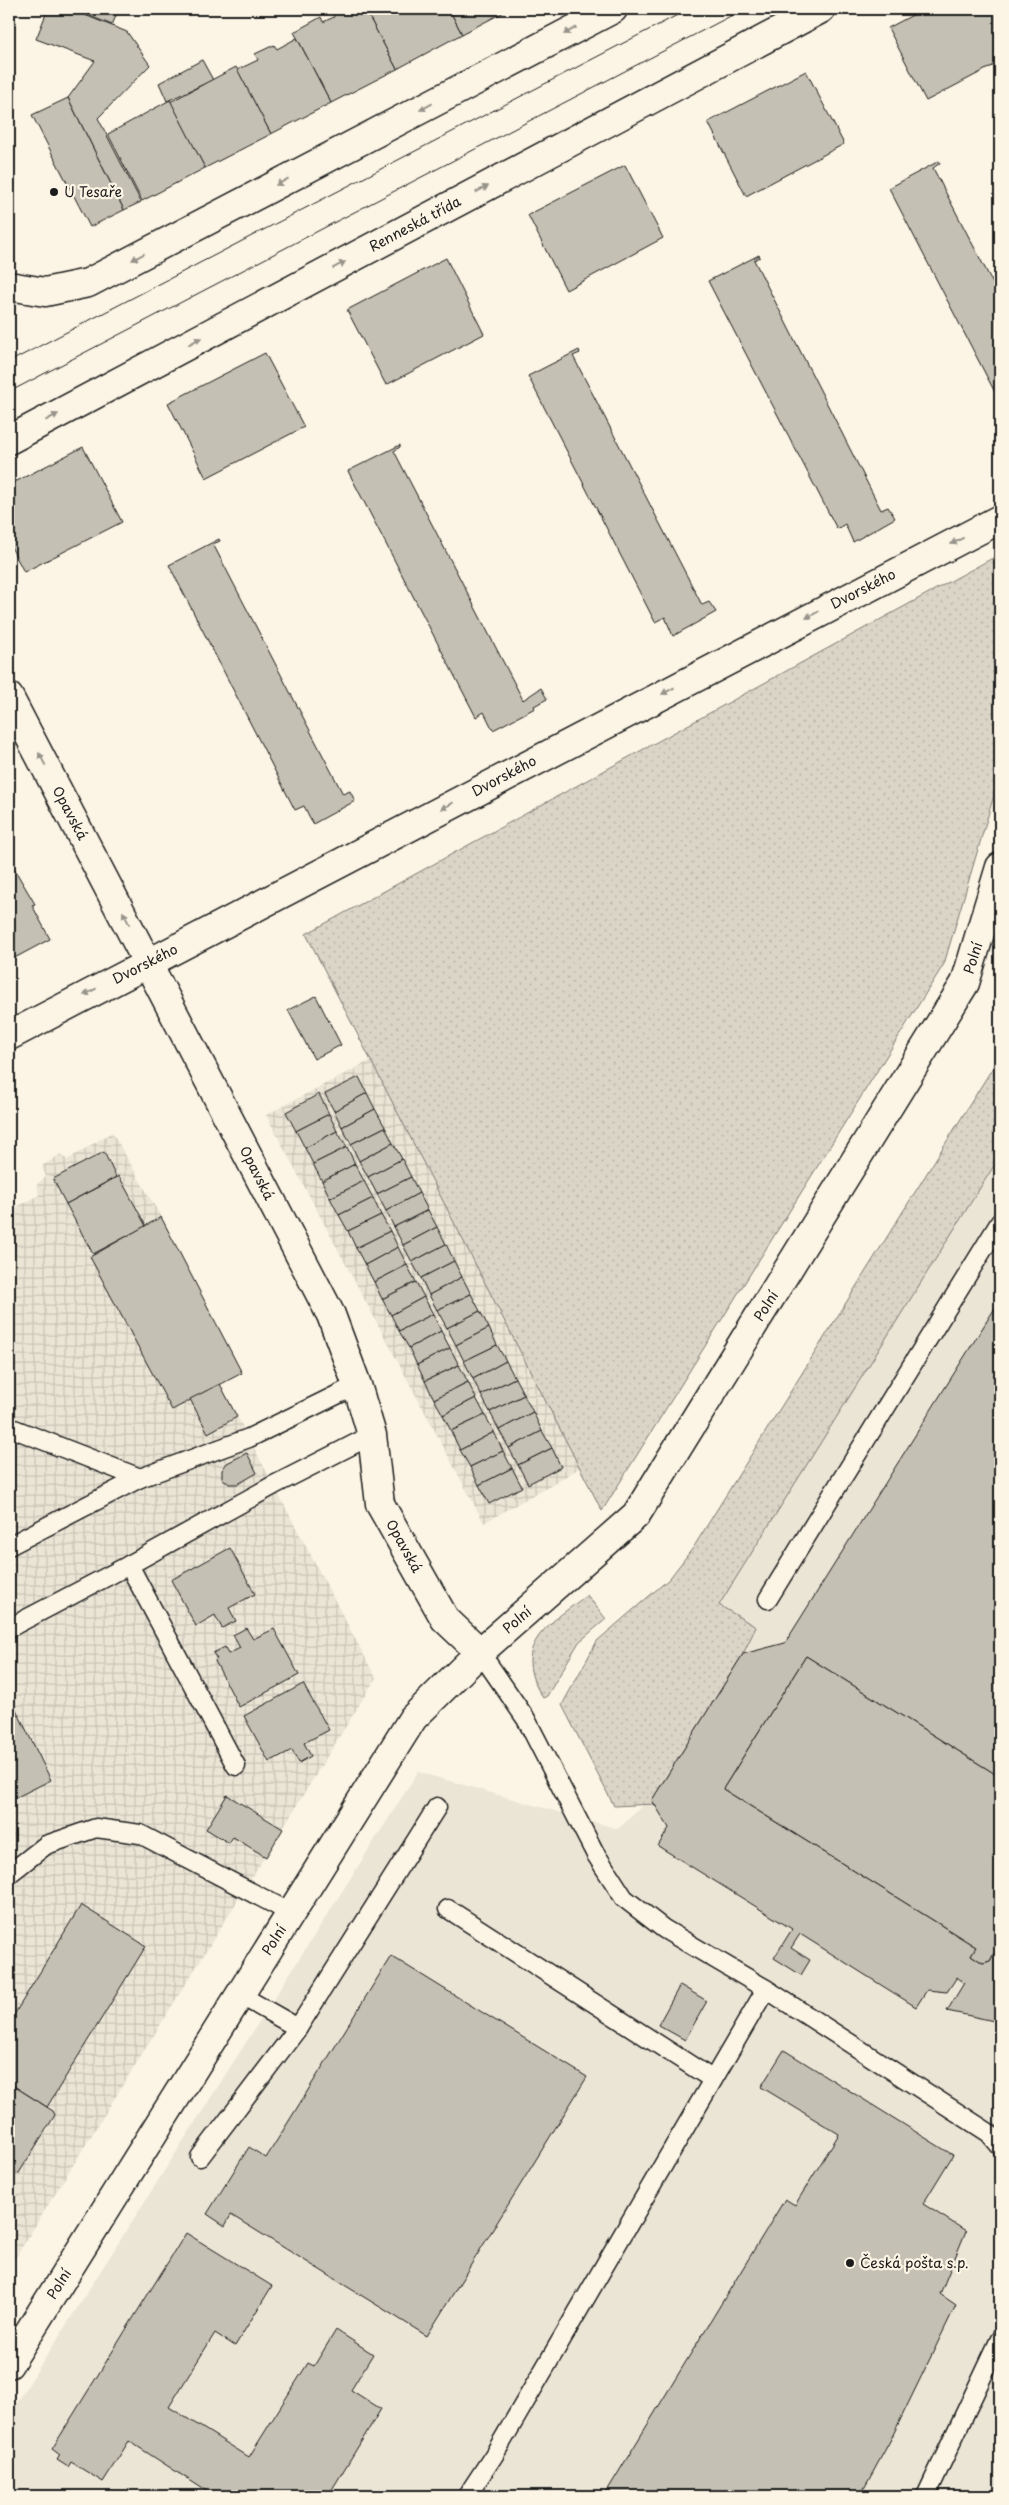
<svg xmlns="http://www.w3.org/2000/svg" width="1009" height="2505" viewBox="0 0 1009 2505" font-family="'Playpen Sans',sans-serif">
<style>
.built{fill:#ebe5d6}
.industrial{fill:url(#industrial-grid)}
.grass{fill:url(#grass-dots);stroke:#7c7872}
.building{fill:#c4c0b3;stroke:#1c1c1c}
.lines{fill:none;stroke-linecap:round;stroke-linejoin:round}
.service-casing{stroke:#1c1c1c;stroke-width:21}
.minor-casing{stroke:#1c1c1c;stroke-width:31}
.service{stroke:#fcf5e5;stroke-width:18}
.minor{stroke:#fcf5e5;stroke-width:28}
.tram{stroke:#1c1c1c;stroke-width:1}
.oneway{fill:#97938b}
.poi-dot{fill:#1c1c1c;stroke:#fcf5e5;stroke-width:2}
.labels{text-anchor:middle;stroke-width:4.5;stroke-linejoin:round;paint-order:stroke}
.poi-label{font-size:14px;fill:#1c1c1c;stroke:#fcf5e5;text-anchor:start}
.street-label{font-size:14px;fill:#1c1c1c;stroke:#fcf5e5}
</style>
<defs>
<pattern id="industrial-grid" width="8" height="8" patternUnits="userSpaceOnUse" patternTransform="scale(1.25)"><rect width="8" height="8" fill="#ebe5d6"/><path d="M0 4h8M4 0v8" fill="none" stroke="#c9c4b7"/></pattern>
<pattern id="grass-dots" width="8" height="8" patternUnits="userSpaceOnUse" patternTransform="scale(1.25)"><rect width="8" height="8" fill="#dbd5c8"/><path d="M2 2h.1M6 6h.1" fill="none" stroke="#bbb6ab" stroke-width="1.8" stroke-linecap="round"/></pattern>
</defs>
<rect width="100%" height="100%" fill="#fcf5e5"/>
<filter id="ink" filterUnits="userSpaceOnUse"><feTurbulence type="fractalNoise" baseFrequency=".02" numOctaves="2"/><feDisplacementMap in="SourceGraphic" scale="10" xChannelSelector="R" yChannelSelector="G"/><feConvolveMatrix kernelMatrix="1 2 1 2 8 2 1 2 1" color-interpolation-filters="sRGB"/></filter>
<g filter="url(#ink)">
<polygon class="built" points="1000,1071 1000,2496 9,2496 9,2415 418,1772 618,1829 654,1795 602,1759"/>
<g class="industrial">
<polygon points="371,1060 580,1468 484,1523 266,1115"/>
<polygon points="112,1132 161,1217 242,1373 220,1384 376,1678 9,2268 9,1211 39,1195 37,1184 46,1177 42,1166 61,1154 67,1160"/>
</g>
<g class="grass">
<polygon points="1000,554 1000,775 944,964 602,1511 306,934"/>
<polygon points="1000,1056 1000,1156 719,1605 756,1627 743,1654 652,1800 655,1804 614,1806 562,1705 597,1641 669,1579 693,1548"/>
<path d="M587 1595 606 1619 579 1642 547 1696 543 1698C509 1645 548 1625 587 1595Z"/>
</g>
<g class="building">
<polygon points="48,9 70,9 127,32 150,65 98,118 141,202 124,210 68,98 95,61 36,39"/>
<polygon points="73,9 119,9 112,25"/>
<polygon points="338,9 365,9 397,69 331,103 294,32 321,17 323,22 334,17 332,12"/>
<polygon points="365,9 449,9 462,34 397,69"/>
<polygon points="449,9 504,9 506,11 462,34"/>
<polygon points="924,9 1000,9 1000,62 926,101 888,28"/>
<polygon points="297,38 331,103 271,134 237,70 258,60 255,54 274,45 277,49"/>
<polygon points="202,60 213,80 167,101 159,83"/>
<polygon points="236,67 271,134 205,168 170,102"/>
<polygon points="806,71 844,144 746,196 708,122"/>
<polygon points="68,98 124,210 90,227 32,115"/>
<polygon points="170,100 205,168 142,201 108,134"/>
<polygon points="939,161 940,163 933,168 1000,297 1000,402 889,188"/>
<polygon points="625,165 663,238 566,290 528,215"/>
<polygon points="759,255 760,257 754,260 881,510 888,507 895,518 853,542 845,524 837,529 708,281"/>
<polygon points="446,258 484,334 386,385 347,310"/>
<polygon points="579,350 580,353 573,356 702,605 709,602 716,612 673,636 665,617 655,622 528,376"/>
<polygon points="265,353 304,427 206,478 168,403"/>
<polygon points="400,445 400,447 394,451 523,700 541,688 547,699 534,706 535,708 493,730 484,712 476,717 348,471"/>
<polygon points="83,447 122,522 24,572 9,543 9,485"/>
<polygon points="219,539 220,541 213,544 343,794 350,791 355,801 313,824 304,806 295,810 169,565"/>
<polygon points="9,860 35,904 32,905 50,939 9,961"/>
<polygon points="316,996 341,1045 314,1059 288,1010"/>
<polygon points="359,1077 367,1093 334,1111 325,1094"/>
<polygon points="367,1093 375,1109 342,1127 334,1111"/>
<polygon points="319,1094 329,1114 296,1131 286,1112"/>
<polygon points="375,1109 385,1127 351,1144 342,1127"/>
<polygon points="329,1114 337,1131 305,1148 296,1131"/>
<polygon points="385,1127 393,1143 359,1161 351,1144"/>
<polygon points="337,1131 347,1147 313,1164 305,1148"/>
<polygon points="393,1143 402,1159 368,1177 359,1161"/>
<polygon points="347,1147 355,1164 322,1181 313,1164"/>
<polygon points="104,1152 116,1177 66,1204 53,1179"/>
<polygon points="402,1159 411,1177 377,1194 368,1177"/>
<polygon points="355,1164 364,1181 330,1198 322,1181"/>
<polygon points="119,1176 146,1226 93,1254 66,1204"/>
<polygon points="411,1177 419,1193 386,1211 377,1194"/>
<polygon points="364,1181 373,1198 339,1215 330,1198"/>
<polygon points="419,1193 428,1210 394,1227 386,1211"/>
<polygon points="373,1198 381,1215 348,1231 339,1215"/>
<polygon points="428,1210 437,1227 403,1245 394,1227"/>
<polygon points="381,1215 390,1231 356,1248 348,1231"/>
<polygon points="161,1217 242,1373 172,1410 90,1257"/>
<polygon points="437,1227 446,1244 412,1262 403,1245"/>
<polygon points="390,1231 398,1247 365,1265 356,1248"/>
<polygon points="446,1244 454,1261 421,1278 412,1262"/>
<polygon points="398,1247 407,1265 374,1282 365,1265"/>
<polygon points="454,1261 462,1277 429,1295 421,1278"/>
<polygon points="407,1265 416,1282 382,1299 374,1282"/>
<polygon points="462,1277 471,1294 437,1310 429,1295"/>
<polygon points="416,1282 424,1297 391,1315 382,1299"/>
<polygon points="471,1294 480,1311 447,1328 437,1310"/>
<polygon points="424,1297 433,1314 399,1331 391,1315"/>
<polygon points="1000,1300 1000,1777 806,1656 723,1789 976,1947 971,1955 983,1963 990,1961 994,1953 1000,1957 1000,2012 994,2021 947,2011 964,1983 957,1977 947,1992 927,1990 916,2007 800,1934 791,1948 810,1960 801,1975 774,1958 792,1929 658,1846 669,1828 652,1800 743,1654 785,1643"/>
<polygon points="480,1311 489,1328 456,1345 447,1328"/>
<polygon points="433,1314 441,1331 409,1348 399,1331"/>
<polygon points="489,1328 497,1345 464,1361 456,1345"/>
<polygon points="441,1331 450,1348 417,1365 409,1348"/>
<polygon points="497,1345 506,1361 473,1379 464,1361"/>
<polygon points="450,1348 459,1365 425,1381 417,1365"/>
<polygon points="506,1361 515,1378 481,1395 473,1379"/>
<polygon points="459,1365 468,1382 434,1399 425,1381"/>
<polygon points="515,1378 524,1395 490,1412 481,1395"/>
<polygon points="468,1382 476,1398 443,1415 434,1399"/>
<polygon points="220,1384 237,1417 208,1433 190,1399"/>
<polygon points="524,1395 533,1412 499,1430 490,1412"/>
<polygon points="476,1398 485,1415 451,1431 443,1415"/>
<polygon points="533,1412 542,1431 509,1448 499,1430"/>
<polygon points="485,1415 494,1432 460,1450 451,1431"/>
<polygon points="542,1431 552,1448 518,1465 509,1448"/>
<polygon points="494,1432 503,1451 470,1467 460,1450"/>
<polygon points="552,1448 561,1467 528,1484 518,1465"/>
<polygon points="503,1451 512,1468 479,1485 470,1467"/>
<polygon points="247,1453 257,1473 238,1484 229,1484 222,1478 222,1470 227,1463"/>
<polygon points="512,1468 522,1487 489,1504 479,1485"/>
<polygon points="230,1548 255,1594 229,1608 236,1621 222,1628 215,1615 196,1626 171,1580"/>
<polygon points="246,1628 253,1639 274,1629 299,1675 239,1707 215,1661 217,1659 213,1653 225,1647 228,1654 240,1648 233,1635"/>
<polygon points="806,1656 1000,1777 1000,1957 994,1953 990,1961 983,1963 971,1955 976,1947 723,1789"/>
<polygon points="303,1684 329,1730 304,1743 311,1756 299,1763 292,1750 269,1762 244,1716"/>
<polygon points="9,1695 51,1780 9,1801"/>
<polygon points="227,1795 283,1829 266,1857 233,1837 229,1843 206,1829"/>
<polygon points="81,1905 146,1946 47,2107 9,2083 9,2023"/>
<polygon points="391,1956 587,2077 427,2336 231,2215 225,2226 207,2214 249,2147 266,2158"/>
<polygon points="680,1985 707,2001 685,2040 658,2025"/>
<polygon points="784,2050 953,2155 923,2204 966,2231 940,2294 956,2305 890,2441 860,2496 604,2496 785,2199 795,2205 839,2134 761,2087"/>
<polygon points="9,2083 53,2111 55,2115 19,2173 14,2174 9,2172"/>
<polygon points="186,2233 272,2286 235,2346 215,2333 169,2407 249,2457 308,2363 314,2366 336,2330 373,2354 351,2390 381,2409 328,2496 214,2496 129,2441 103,2482 71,2462 68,2467 57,2460 60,2455 52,2449"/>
</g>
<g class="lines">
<defs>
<g id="service">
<polyline points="9,1427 140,1478 249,1438 357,1385"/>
<polyline points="9,1546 140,1478"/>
<polyline points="768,1599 1000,1222"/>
<polyline points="9,1628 129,1565"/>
<polyline points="480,1652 526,1719 595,1853 624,1898 664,1929 766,1989 989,2133 1000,2146"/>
<polyline points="236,1766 129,1565 274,1485 372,1435"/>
<polyline points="9,1874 46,1845 96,1828 140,1834 291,1913"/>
<polyline points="448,1909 712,2079"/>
<polyline points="240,1995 298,2028"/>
<polyline points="200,2157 298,2028 437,1807"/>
<polyline points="467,2496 494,2455 766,1989"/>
<polyline points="926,2496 1000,2339"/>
</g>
<g id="minor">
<polyline points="9,286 45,292 88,283 613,9"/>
<polyline points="9,440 821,9"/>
<polyline points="9,697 331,1315 357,1385 372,1435 380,1504 445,1619 480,1652"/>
<polyline points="9,1036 1000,519"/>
<polyline points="9,2364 413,1718 480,1652 636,1515 965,983 1000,867"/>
</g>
</defs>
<use href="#service" class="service-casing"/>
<use href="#minor" class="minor-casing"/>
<use href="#service" class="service"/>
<use href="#minor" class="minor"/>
<g class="tram">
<polyline points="9,362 689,9"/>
<polyline points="9,392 744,9"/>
</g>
</g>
<defs><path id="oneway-solid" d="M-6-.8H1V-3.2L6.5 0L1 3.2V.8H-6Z" transform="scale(1.25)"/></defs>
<g class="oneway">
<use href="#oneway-solid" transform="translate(570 31) rotate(152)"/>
<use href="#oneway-solid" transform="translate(426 107) rotate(152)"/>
<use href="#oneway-solid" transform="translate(282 182) rotate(152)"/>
<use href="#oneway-solid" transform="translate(482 189) rotate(-28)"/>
<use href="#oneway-solid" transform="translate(138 257) rotate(152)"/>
<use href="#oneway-solid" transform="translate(339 265) rotate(-28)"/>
<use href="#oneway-solid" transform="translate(195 341) rotate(-28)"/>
<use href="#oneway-solid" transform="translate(52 417) rotate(-28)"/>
<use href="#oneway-solid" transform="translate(957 541) rotate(153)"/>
<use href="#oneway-solid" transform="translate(812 615) rotate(152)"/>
<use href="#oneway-solid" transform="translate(668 691) rotate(152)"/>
<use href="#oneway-solid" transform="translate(42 759) rotate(-118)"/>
<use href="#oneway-solid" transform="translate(447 806) rotate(152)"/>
<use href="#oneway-solid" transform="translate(126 918) rotate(-118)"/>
<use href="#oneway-solid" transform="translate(90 992) rotate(152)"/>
</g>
</g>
<g class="poi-dot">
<circle cx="54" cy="192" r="5"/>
<circle cx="850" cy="2263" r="5"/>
</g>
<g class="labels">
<g class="poi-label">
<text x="64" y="197">U Tesaře</text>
<text x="860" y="2268">Česká pošta s.p.</text>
</g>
<g class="street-label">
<text transform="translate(415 224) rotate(-28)" y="5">Renneská třída</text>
<text transform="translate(863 589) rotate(-27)" y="5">Dvorského</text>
<text transform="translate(504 776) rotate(-28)" y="5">Dvorského</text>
<text transform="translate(70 813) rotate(62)" y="5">Opavská</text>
<text transform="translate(973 958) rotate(-73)" y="5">Polní</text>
<text transform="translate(145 964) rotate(-27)" y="5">Dvorského</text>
<text transform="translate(257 1173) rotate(63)" y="5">Opavská</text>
<text transform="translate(766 1306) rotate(-58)" y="5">Polní</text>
<text transform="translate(404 1546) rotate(61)" y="5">Opavská</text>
<text transform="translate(517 1620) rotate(-41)" y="5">Polní</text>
<text transform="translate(274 1940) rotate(-58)" y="5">Polní</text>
<text transform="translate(59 2284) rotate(-58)" y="5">Polní</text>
</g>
</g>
<rect width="1009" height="2505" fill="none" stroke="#fcf5e5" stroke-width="30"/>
<rect x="15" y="15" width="979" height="2475" fill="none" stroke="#1c1c1c" stroke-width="2" filter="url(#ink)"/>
</svg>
